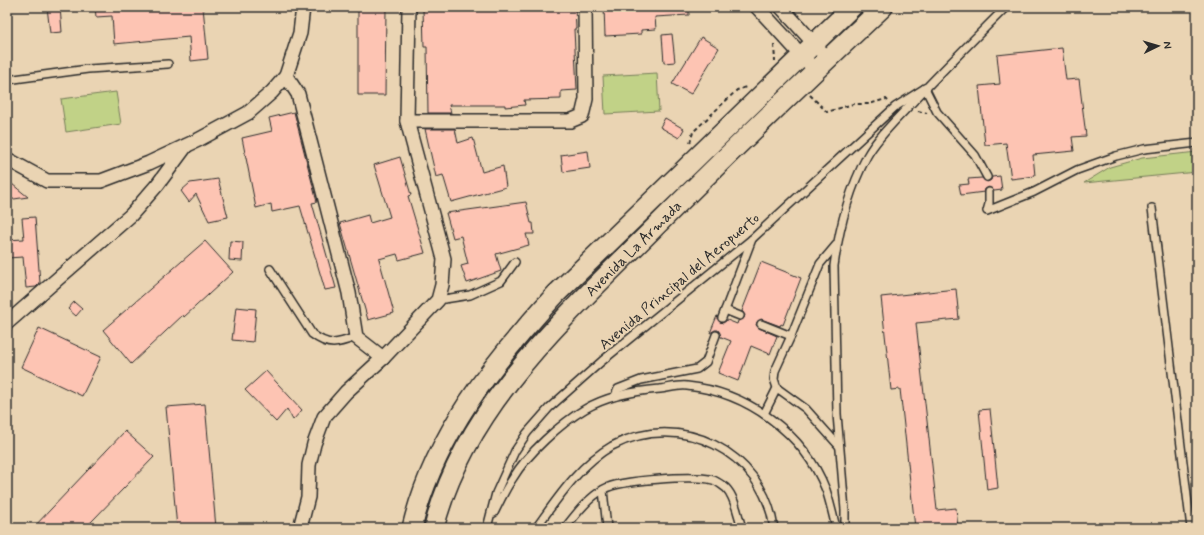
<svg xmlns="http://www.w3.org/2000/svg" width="1204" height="535" viewBox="0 0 1204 535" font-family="Mynerve,sans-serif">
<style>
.green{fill:#c1d287;stroke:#767e59}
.building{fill:#fdc4b3;stroke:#2b2b2b}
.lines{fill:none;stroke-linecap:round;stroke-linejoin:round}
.lane-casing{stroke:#2b2b2b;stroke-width:10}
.street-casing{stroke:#2b2b2b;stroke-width:16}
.secondary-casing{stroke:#2b2b2b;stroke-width:22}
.path{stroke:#2b2b2b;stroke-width:2;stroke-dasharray:4 3;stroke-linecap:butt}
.lane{stroke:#ead4b3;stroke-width:7}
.street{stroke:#ead4b3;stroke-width:13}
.secondary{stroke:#ead4b3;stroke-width:19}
.labels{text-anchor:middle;stroke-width:4;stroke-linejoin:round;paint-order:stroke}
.street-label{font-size:15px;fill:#2b2b2b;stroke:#ead4b3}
</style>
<rect width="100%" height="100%" fill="#ead4b3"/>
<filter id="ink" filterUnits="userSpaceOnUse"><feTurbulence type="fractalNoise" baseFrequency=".025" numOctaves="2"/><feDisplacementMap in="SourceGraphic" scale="8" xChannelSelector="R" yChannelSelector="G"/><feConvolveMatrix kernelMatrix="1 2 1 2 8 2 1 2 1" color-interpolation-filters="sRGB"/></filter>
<g filter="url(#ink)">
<g class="green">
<polygon points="657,73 659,111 605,114 603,76"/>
<polygon points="116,92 121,124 66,132 61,99"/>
<polygon points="1197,152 1197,172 1084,183 1110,167 1142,158"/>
</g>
<g class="building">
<polygon points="47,7 60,7 62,32 50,33"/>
<polygon points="95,7 203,7 208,59 191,61 189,37 114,44 112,16 96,17"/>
<polygon points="358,7 386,7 385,95 358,95"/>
<polygon points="458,7 575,7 576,29 574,29 577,90 561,91 561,99 524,100 525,105 505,107 505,105 449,105 451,113 428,113 427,47 424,47 423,9"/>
<polygon points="604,7 689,7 689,15 655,17 656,29 641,30 641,34 605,36"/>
<polygon points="672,34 675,62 664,63 662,35"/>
<polygon points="701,37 719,48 691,94 672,84"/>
<polygon points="1062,48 1066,80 1079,79 1086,136 1072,137 1074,151 1033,155 1035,176 1011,179 1006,143 985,145 979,86 1000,84 997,55"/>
<polygon points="294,112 317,202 312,203 336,288 325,290 300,206 272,212 271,204 256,208 242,138 272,131 269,118"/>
<polygon points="665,118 684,129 679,138 660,127"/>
<polygon points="425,129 455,129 458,143 473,138 482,172 503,166 506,187 451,202 443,175 436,177"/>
<polygon points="588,151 590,168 563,172 561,155"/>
<polygon points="400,157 411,195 408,196 425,253 399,260 397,254 379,259 394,313 368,320 340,223 368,215 370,223 390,217 374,165"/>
<polygon points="1000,176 1002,190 994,191 989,187 985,189 984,192 961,195 959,185 969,184 968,179 982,178 987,182 991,180 992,177"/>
<polygon points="218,179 228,217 209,221 196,194 189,202 181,191 190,183"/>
<polygon points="7,180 28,197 7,200"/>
<polygon points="526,202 531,223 533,223 534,234 526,234 529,245 496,254 501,271 467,283 461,266 468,264 461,236 453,238 446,213"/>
<polygon points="35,217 40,283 36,287 26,288 23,257 7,258 7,240 24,239 22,218"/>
<polygon points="205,241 233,272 184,317 183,315 131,364 103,330"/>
<polygon points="230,241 243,242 242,261 229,260"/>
<polygon points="761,262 801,278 783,325 781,324 780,326 761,319 757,322 756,325 759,328 777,336 770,354 751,346 738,381 718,373 731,341 721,337 718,330 715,330 710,333 717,316 720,322 723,323 727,320 737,324 738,321 744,318 745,315 742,311"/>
<polygon points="956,289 959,319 916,323 937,510 956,508 958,528 915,528 900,389 891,390 881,297"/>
<polygon points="74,302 82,309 76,316 68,309"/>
<polygon points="236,307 256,309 253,342 232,340"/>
<polygon points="39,328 101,357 82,396 21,367"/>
<polygon points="266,371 302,410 293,420 287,409 276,422 245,390"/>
<polygon points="205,404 216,528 177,528 166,407"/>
<polygon points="990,409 998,488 987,490 979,410"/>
<polygon points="125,431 154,457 93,520 85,528 33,528"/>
</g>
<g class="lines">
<defs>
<g id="lane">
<polyline points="7,80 88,69 168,64"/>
<polyline points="925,88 937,112 975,155 987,177"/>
<polyline points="989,192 989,204 987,211 1034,192 1077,170 1116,156 1144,149 1197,143"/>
<polyline points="1152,208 1191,528"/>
<polyline points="836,245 820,264 791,336 775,371 774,379 777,388 806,409 839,446"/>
<path d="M270 269 312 334C329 347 337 344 356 337"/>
<polyline points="438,300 470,295 501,281 515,262"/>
<polyline points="725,310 740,316"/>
<polyline points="722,318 752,239"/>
<polyline points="761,324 791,336"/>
<polyline points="615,396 618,389 641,380 697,369 706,362 716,335"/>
<polyline points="764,414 777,388"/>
<polyline points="603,490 607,528"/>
<path d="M494 513C500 501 506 488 513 478 527 454 561 423 585 409 607 396 634 391 660 389 669 388 678 385 687 386 747 392 804 433 826 490 830 502 833 515 836 528"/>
<polyline points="487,528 496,493 515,451 527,433 549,408 602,361 752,239 895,107 925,88"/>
<path d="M536 528C557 499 580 464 612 446 680 410 763 451 774 528"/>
<path d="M565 528C576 514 588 498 604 489 620 480 694 475 713 480 717 481 723 486 726 488 735 497 738 516 742 528"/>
<path d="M845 528V510L837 414 834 266C839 229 849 190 867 156 877 138 894 122 908 107 940 73 973 40 1006 7"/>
</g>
<g id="street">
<polyline points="757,7 816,71"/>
<polyline points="781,7 828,59"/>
<polyline points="286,76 298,94 349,293 356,337 383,358"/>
<polyline points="407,121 409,7"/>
<polyline points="7,159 47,181 101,181 149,163 198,140 248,113 272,92 286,76 300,33 303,7"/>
<polyline points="7,323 131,215 158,184 186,146"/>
<polyline points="300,528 308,497 309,465 314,444 324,417 346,392 383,358 438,300 442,285 444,259 407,121 570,121 582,116 586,99 585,7"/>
</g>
<g id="secondary">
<path d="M412 528C434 436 493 362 556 294L852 7"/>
<path id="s1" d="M434 528C464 407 565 317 649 233 726 156 804 81 883 7"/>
</g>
</defs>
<use href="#lane" class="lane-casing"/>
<use href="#street" class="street-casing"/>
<use href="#secondary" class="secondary-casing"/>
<g class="path">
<polyline points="774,45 775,61"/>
<polyline points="810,95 827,112 853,104 869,104 886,99 888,101"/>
<polyline points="918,111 927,113"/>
<polyline points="690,143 693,132 737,90 746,87"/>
</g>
<use href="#lane" class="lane"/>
<use href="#street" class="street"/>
<use href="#secondary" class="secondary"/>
</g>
</g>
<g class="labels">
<g class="street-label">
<text dy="5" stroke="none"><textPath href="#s1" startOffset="348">Avenida La Armada</textPath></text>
<text transform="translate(679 281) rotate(-40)" y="5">Avenida Principal del Aeropuerto</text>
</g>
</g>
<rect width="1204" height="535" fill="none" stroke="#ead4b3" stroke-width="24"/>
<rect x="12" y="12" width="1180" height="511" fill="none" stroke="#2b2b2b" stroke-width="1.5" filter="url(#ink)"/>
<g transform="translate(1158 46) rotate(85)" stroke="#ead4b3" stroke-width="3" paint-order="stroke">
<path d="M0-3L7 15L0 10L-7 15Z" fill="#2b2b2b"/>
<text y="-6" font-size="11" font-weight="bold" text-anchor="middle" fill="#2b2b2b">N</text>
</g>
</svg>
